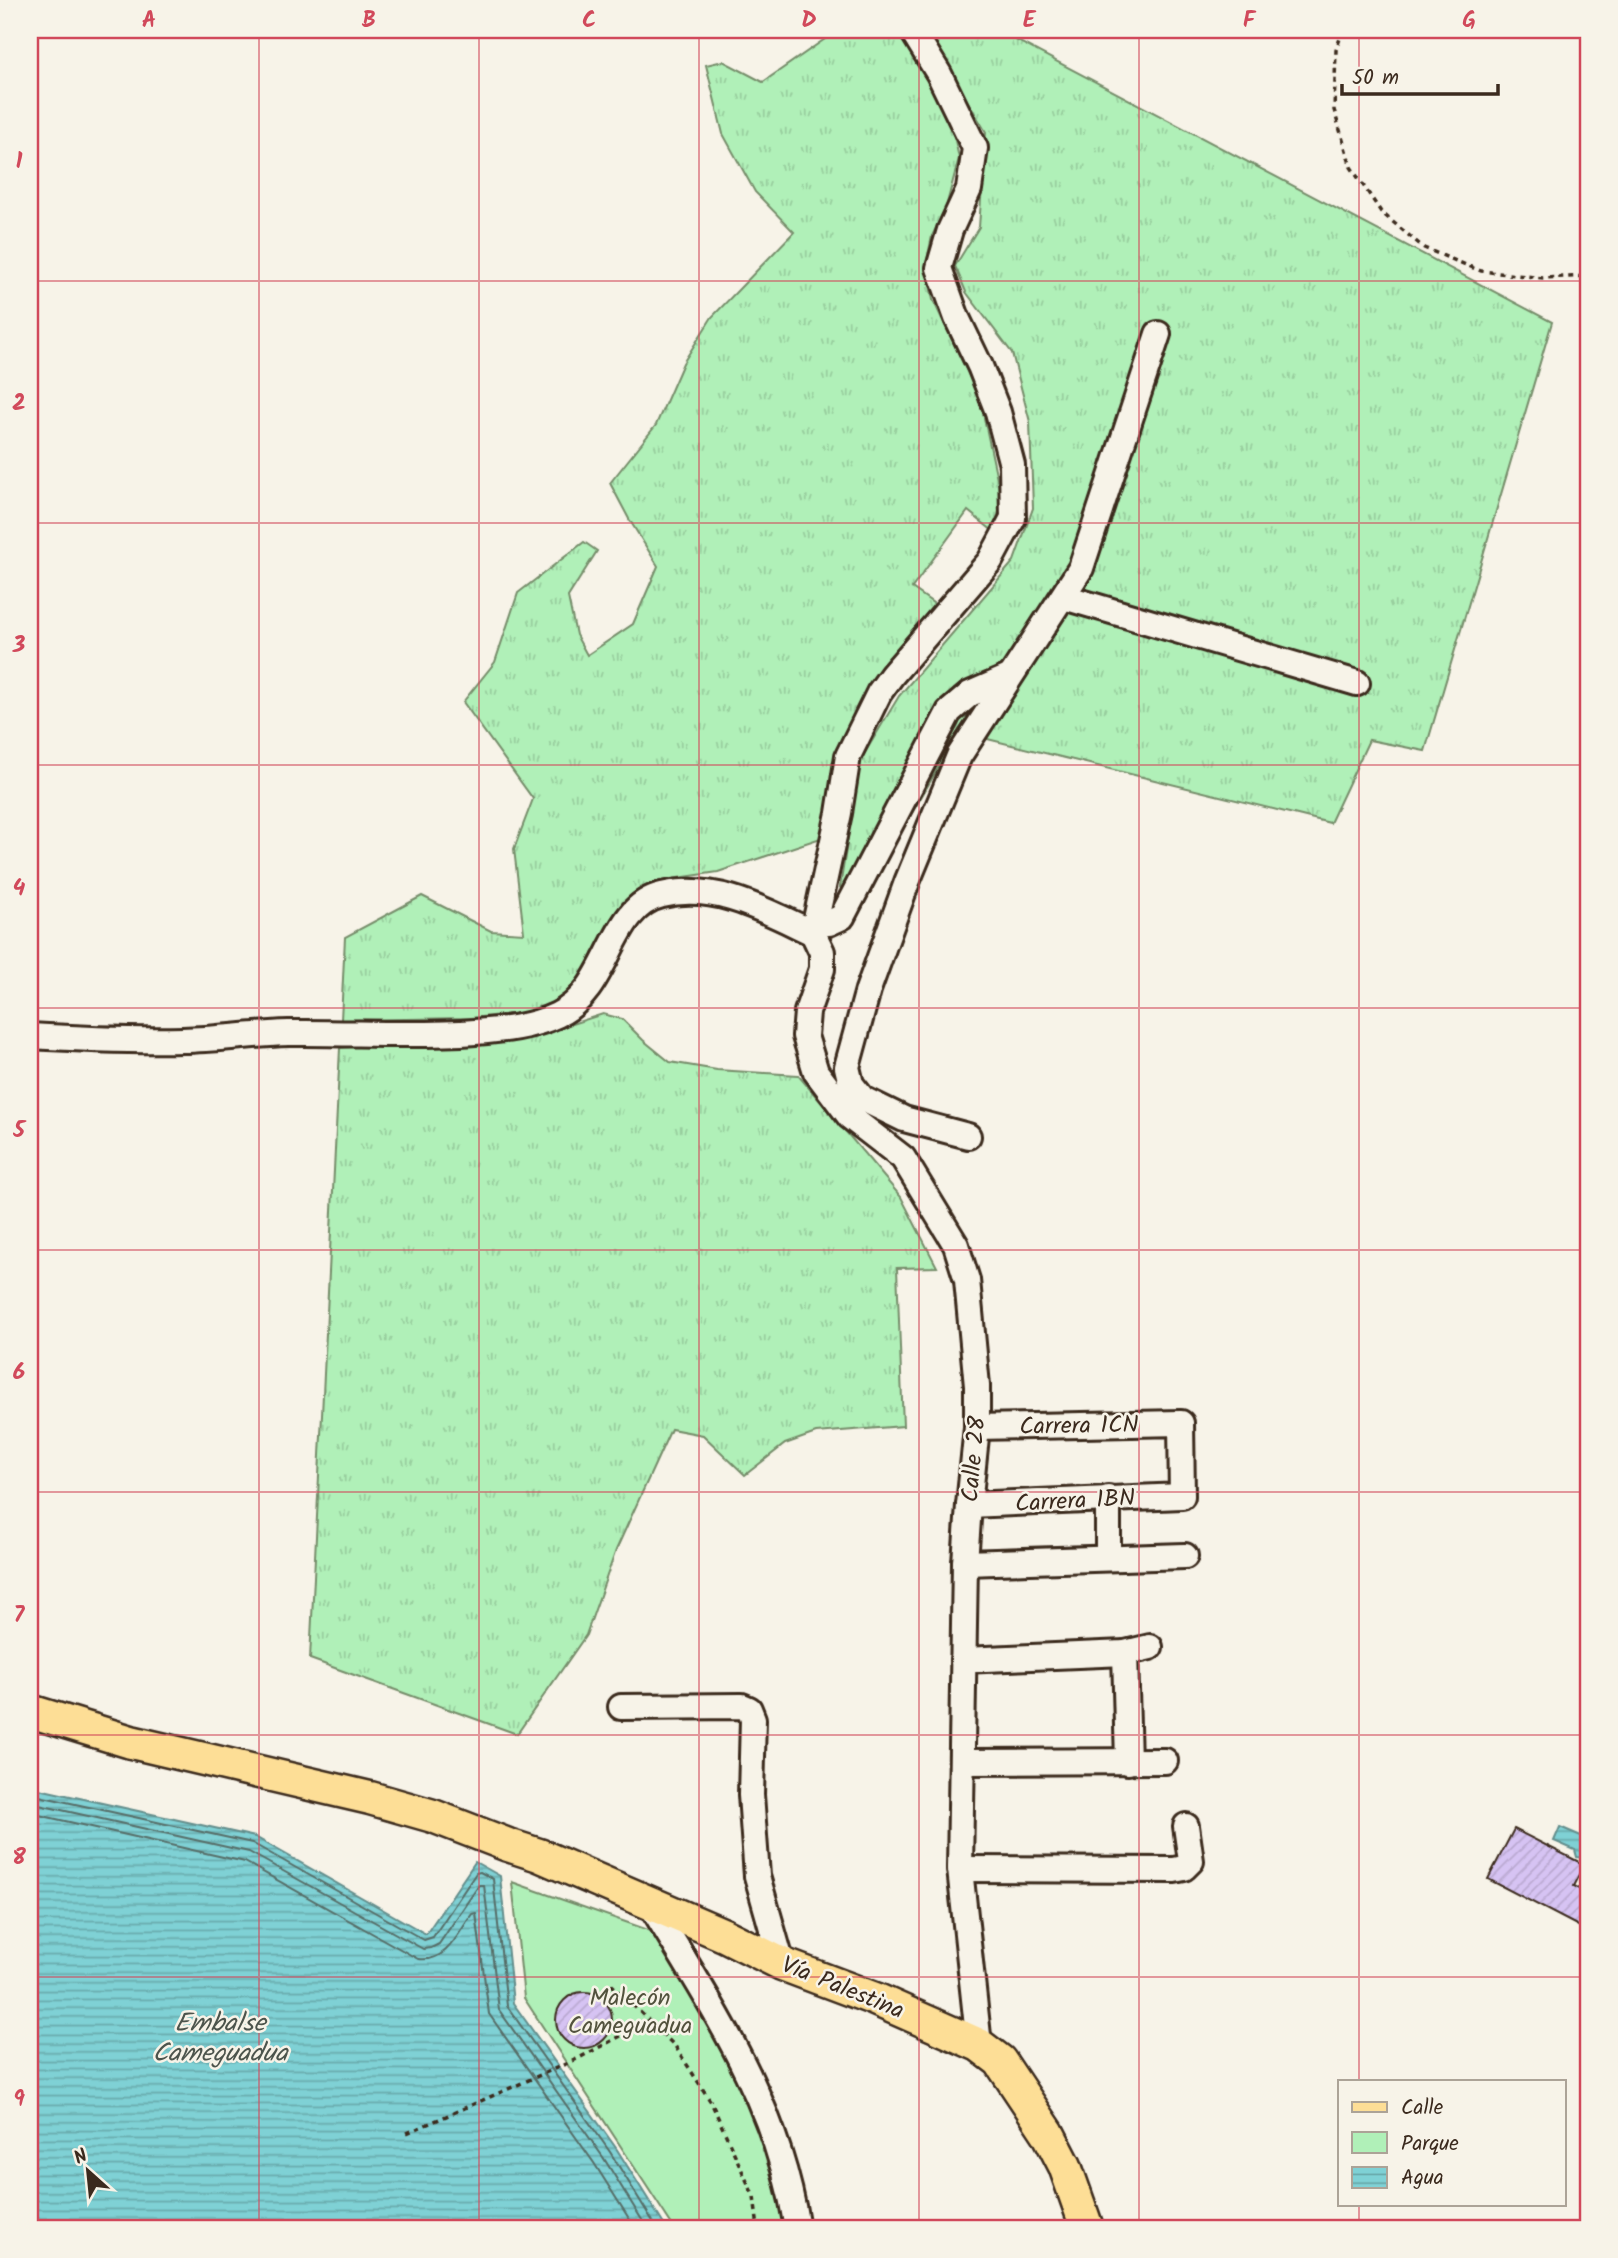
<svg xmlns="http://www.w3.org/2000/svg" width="1618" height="2258" viewBox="0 0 1618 2258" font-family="Kalam,sans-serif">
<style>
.grass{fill:url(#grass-tufts);stroke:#768d6b;stroke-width:2}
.park{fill:#b0f0b8;stroke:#768d6b;stroke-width:2}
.water{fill:url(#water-rules);stroke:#648e8c;stroke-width:2}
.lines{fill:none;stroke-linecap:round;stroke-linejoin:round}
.shore{stroke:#566d67;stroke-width:2}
.building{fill:url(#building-hatch);stroke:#3b2a1e;stroke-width:2}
.minor-casing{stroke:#3b2a1e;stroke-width:30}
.major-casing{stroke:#3b2a1e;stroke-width:37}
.path{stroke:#3b2a1e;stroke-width:3.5;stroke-dasharray:5 5;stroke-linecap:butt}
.minor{stroke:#f7f3e8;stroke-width:24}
.major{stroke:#fdde96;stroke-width:32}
.grid{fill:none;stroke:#d1495b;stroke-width:2;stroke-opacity:0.55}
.labels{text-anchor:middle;stroke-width:5;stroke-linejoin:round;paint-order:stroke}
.street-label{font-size:24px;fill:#3b2a1e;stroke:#f7f3e8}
.park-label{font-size:24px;fill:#52523d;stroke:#f7f3e8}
.water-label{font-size:26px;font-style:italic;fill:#4c544c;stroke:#f7f3e8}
.neatline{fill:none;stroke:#d1495b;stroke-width:2.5}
.grid-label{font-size:23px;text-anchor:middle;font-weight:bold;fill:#d1495b}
</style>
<defs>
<pattern id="grass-tufts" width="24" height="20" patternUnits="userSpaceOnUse" patternTransform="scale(1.75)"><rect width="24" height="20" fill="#b0f0b8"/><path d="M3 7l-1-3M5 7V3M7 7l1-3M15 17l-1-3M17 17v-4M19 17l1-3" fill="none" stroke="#98ce9e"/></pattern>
<pattern id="water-rules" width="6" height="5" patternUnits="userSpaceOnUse" patternTransform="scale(1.75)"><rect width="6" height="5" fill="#7fd1d5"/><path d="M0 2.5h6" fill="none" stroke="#69aaac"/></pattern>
<pattern id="building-hatch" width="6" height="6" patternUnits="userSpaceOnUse" patternTransform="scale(1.75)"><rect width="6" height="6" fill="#d6c3f3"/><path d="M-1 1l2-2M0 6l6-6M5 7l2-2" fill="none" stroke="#b9a8d0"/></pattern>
</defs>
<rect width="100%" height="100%" fill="#f7f3e8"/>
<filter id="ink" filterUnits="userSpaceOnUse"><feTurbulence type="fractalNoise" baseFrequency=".0143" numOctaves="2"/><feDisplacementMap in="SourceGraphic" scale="14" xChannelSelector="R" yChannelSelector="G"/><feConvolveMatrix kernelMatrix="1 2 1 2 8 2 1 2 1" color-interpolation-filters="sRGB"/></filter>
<g filter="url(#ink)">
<g class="grass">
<polygon points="838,30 895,30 923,69 954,136 959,158 946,207 932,236 926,265 933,300 980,399 1002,502 993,531 968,511 912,588 940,608 890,661 824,837 718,872 671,879 635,898 608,927 592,967 573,990 543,1011 470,1018 341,1020 345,937 422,896 491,931 524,933 514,849 533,799 463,702 495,662 518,593 584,542 597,551 568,597 576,635 587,655 633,624 658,566 629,519 610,483 656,425 683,363 712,317 794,232 755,192 723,134 706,65 723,61 763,82"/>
<polygon points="931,30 997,30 1552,322 1425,751 1369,740 1330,823 959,732 855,911 840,887 860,761 899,696 1014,561 1033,508 1030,422 1012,353 966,292 955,266 979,227 986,132 933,44"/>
<polygon points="603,1014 622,1019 643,1040 670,1062 717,1070 798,1075 901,1197 937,1267 897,1268 903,1426 816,1433 785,1444 745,1475 703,1435 671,1429 616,1550 586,1635 517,1734 310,1659 340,1048 556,1029"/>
</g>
<polygon class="park" points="512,1882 691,1945 790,2173 805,2228 674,2228 524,1998"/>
<g class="water">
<polygon points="30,1787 255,1837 426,1934 475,1862 500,1876 513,2003 616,2148 666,2228 30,2228"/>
<polygon points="1560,1827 1588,1839 1588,1847 1583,1858 1577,1857 1575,1850 1554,1841"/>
</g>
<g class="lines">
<g class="shore">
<polyline points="30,1794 252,1843 424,1940 433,1937 476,1873 480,1872 493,1879 507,2006 610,2152 657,2228"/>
<polyline points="30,1803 249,1852 423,1949 431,1948 439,1944 479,1885 484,1885 499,2010 603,2157 647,2228"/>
<path d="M30 1813 245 1862 418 1959C447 1963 458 1933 472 1914L476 1913 489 2014 594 2163 635 2228"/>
</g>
</g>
<g class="building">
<polygon points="1514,1829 1585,1865 1574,1886 1588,1893 1588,1931 1488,1879"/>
<circle cx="584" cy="2020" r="28"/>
</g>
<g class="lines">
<defs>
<g id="minor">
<polyline points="1064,597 1357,683"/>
<polyline points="816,920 829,923 842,917 949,712 970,694 1009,677"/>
<polyline points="813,933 822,952 822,969 807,1012 805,1036 816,1072 850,1117 903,1158 956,1245 967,1280 977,1386 977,1427 969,1505 965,1563 960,1869 979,2045"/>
<polyline points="813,933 839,813 848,756 879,693 892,675 990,561 1013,518 1012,465 998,412 980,366 957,318 939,268 950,230 969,189 975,148 939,74 912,30"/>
<path d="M30 1036C81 1039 132 1041 183 1040 219 1039 254 1034 289 1033 351 1032 413 1037 475 1032 503 1030 532 1027 557 1015 612 989 608 907 662 895 716 882 766 911 813 933"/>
<polyline points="968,1136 904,1119 863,1099 851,1084 847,1067 868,990 907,882 959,756 1081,568 1158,334"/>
<polyline points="1108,1498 1108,1557"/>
<polyline points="969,1505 1182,1496 1181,1423 977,1427"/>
<polyline points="965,1563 1185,1556"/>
<polyline points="1125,1653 1128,1762"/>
<polyline points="963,1660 1125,1653 1150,1647"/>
<polyline points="621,1707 742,1706 749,1709 753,1719 751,1795 757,1876 782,1964"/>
<polyline points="962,1762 1165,1761"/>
<polyline points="960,1869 1174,1870 1184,1868 1191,1861 1186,1826"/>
<path d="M651 1905C715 2011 777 2103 797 2228"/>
</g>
<polyline id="major" points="30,1711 131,1742 370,1798 433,1816 508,1845 539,1855 724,1935 782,1964 875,1999 979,2045 1000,2061 1048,2133 1065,2166 1087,2228"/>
</defs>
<use href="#minor" class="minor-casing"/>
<use href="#major" class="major-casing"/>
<g class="path">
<polyline points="1343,30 1336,50 1334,110 1351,167 1381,212 1424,248 1481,271 1543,278 1588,276"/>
<polyline points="611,1984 675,2046 711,2102 754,2197 758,2228"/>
<polyline points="407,2133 577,2059 649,2021"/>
</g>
<use href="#minor" class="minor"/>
<use href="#major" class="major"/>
</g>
</g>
<path class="grid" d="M259 30V2228M479 30V2228M699 30V2228M919 30V2228M1139 30V2228M1359 30V2081M30 281H1588M30 523H1588M30 765H1588M30 1008H1588M30 1250H1588M30 1492H1588M30 1735H1588M30 1977H1588M1359 2204V2228"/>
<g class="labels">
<g class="street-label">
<text transform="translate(1079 1425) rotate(-1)" y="8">Carrera 1CN</text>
<text transform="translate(973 1459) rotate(-85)" y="8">Calle 28</text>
<text transform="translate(1075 1500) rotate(-3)" y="8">Carrera 1BN</text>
<text transform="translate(843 1987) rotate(22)" y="8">Vía Palestina</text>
</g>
<g class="park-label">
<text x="630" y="2005">Malecón<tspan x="630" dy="28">Cameguadua</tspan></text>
</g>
<g class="water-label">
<text x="220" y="2031">Embalse<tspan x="220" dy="30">Cameguadua</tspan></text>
</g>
</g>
<rect width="1618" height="2258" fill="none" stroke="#f7f3e8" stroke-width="77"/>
<rect x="1338" y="2080" width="228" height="126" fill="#f7f3e8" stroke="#aca397" stroke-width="2"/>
<rect x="1352" y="2102" width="35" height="10" fill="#fdde96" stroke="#aca397" stroke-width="2"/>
<text x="1401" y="2114" font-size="21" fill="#3b2a1e">Calle</text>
<rect x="1352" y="2132" width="35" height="21" fill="#b0f0b8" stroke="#aca397" stroke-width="2"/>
<text x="1401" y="2150" font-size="21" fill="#3b2a1e">Parque</text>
<rect x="1352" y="2167" width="35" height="21" fill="url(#water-rules)" stroke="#aca397" stroke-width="2"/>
<text x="1401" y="2184" font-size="21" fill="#3b2a1e">Agua</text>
<g transform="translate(88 2171) rotate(333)" stroke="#f7f3e8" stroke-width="5" paint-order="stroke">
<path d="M0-5L12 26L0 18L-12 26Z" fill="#3b2a1e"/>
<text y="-10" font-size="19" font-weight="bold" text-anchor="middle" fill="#3b2a1e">N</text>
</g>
<path d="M1342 84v10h156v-10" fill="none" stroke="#3b2a1e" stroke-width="3.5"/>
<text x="1352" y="84" font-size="21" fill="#3b2a1e" stroke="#f7f3e8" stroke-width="5" paint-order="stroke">50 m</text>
<rect x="38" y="38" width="1542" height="2182" class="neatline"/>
<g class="grid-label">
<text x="149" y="27">A</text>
<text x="369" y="27">B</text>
<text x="589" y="27">C</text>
<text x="809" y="27">D</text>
<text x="1029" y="27">E</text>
<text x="1249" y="27">F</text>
<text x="1469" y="27">G</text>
<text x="19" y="168">1</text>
<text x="19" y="410">2</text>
<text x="19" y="652">3</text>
<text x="19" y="895">4</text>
<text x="19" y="1137">5</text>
<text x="19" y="1379">6</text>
<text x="19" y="1622">7</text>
<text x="19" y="1864">8</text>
<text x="19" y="2106">9</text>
</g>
</svg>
